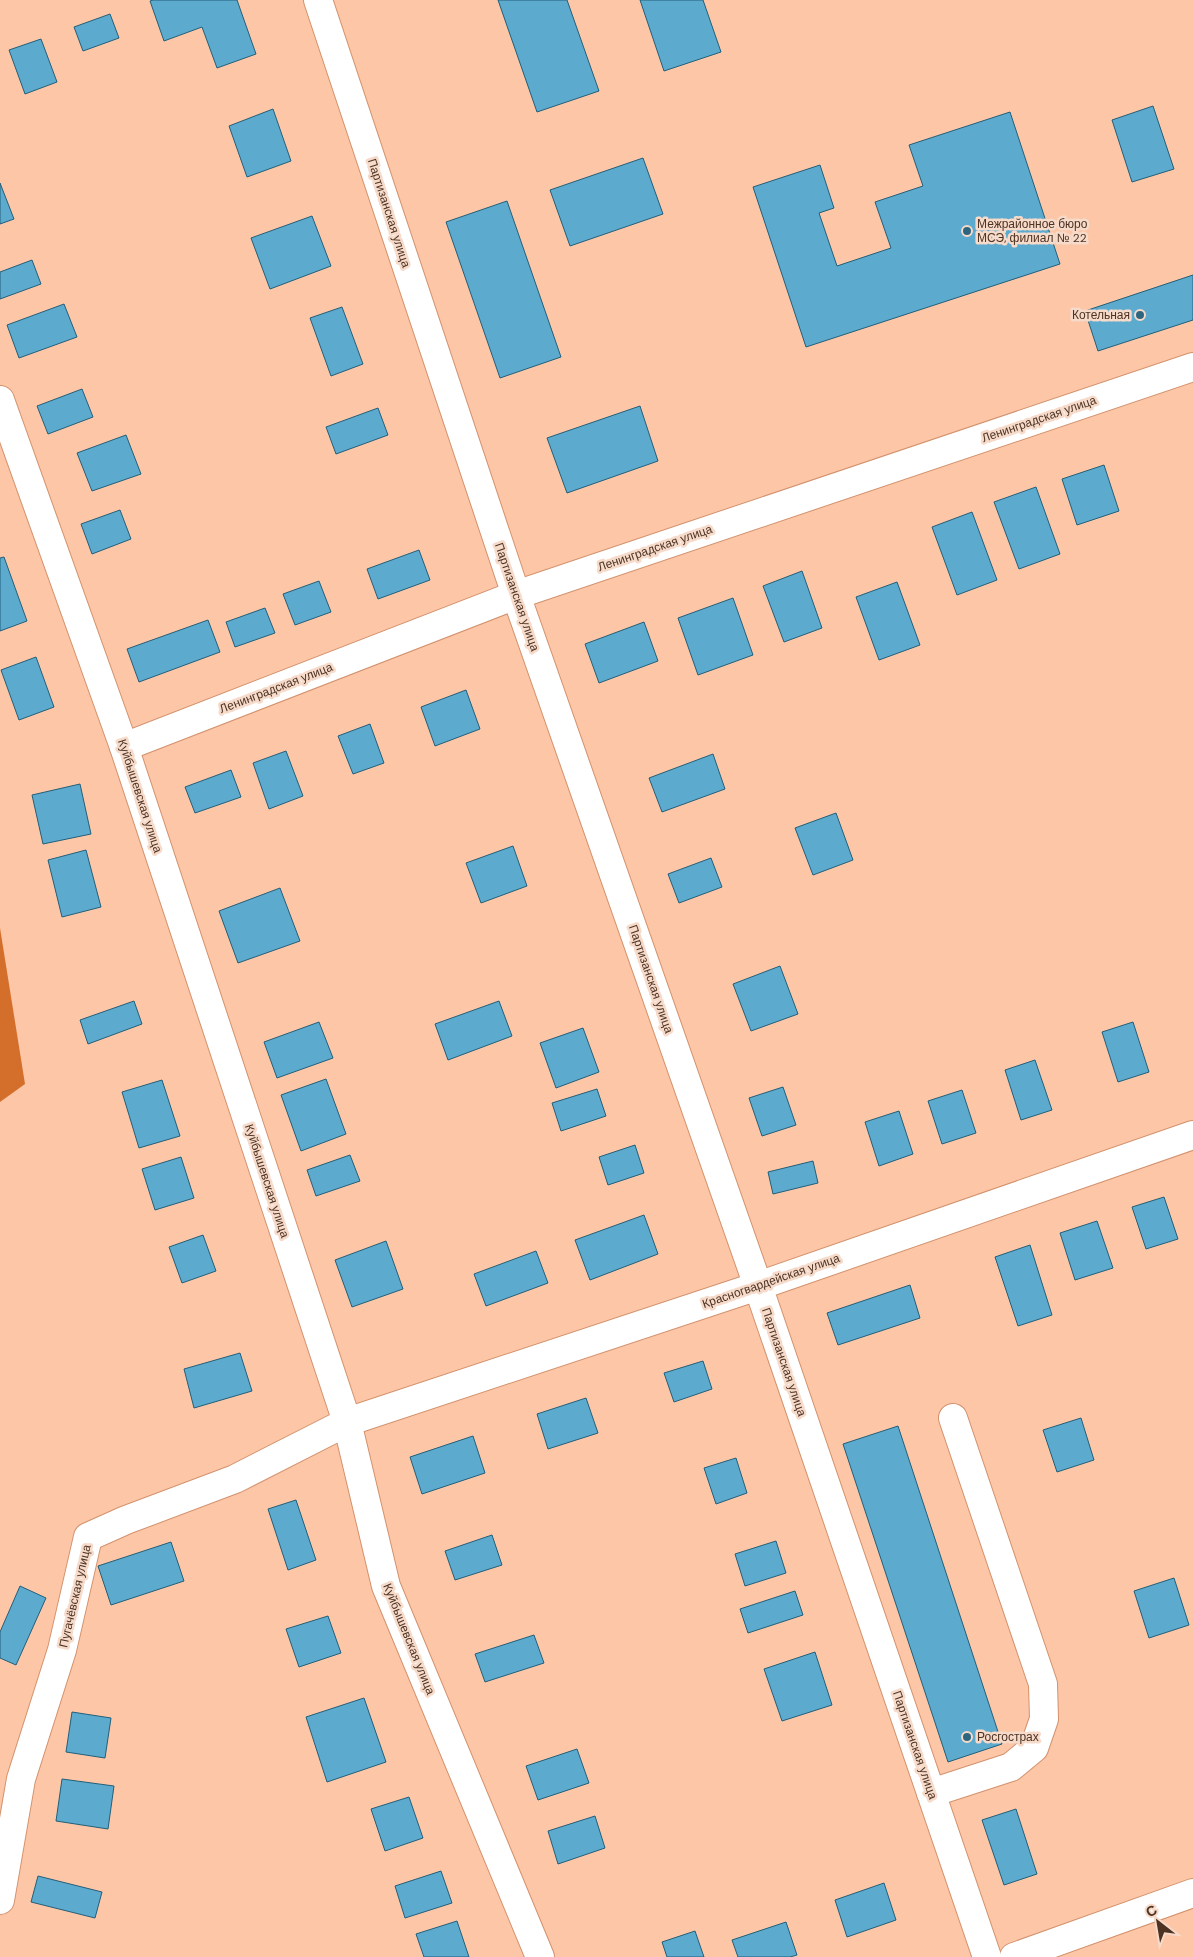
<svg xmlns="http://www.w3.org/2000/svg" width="1193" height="1957" viewBox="0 0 1193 1957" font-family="'DM Sans',sans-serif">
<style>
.forest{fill:#d46f2b}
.building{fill:#5daacf;stroke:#225f79}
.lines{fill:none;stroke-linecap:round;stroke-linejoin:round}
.minor-casing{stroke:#d3926d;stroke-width:30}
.minor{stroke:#fff;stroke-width:28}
.poi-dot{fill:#2e6680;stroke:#f6daca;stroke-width:2}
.labels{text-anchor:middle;stroke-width:5;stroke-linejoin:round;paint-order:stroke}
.street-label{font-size:12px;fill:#4e3323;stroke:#f6daca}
.poi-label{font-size:12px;fill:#4e3323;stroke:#f6daca;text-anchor:start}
</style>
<rect width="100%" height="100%" fill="#fcc6a7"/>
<polygon class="forest" points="0,928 25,1084 0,1102"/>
<g class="building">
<polygon points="153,0 237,0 256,54 217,68 202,27 164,41 150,1"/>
<polygon points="498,0 567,0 599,91 537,112"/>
<polygon points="640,0 703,0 721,52 664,71"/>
<polygon points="110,14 119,38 83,51 74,27"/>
<polygon points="41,39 57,82 25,94 9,50"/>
<polygon points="1153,106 1174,169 1132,182 1112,120"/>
<polygon points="273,109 291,161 247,177 229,126"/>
<polygon points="1010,112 1060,264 806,347 753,187 820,165 834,208 819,213 837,266 891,248 875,202 923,186 909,145"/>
<polygon points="643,158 663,214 570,246 550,190"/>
<polygon points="0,183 14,219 0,224"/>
<polygon points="507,201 561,357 500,378 446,222"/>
<polygon points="312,216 331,266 270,289 251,238"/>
<polygon points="32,260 41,284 0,299 0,272"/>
<polygon points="1193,275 1193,320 1098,351 1085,311"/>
<polygon points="64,304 77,337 19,358 7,325"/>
<polygon points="342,307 363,364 331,376 310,318"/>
<polygon points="82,389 93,417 48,434 37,406"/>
<polygon points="640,406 658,461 567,493 547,438"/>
<polygon points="378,408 388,435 336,454 326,427"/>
<polygon points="126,435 141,474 92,491 77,453"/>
<polygon points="1104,465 1119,511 1077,525 1062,479"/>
<polygon points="1036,487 1060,554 1019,569 994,502"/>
<polygon points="120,510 131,539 92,554 81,524"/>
<polygon points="972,512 997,580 957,595 932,527"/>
<polygon points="419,550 430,580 378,599 367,569"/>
<polygon points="4,557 27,621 0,631 0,558"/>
<polygon points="802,571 822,628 784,642 763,586"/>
<polygon points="319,581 331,612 295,625 283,594"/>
<polygon points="897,582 920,645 879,660 856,597"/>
<polygon points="733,598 753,655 698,675 678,618"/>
<polygon points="265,608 275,633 235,647 226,622"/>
<polygon points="208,620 220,652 139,682 127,649"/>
<polygon points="644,622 658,661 599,683 585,644"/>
<polygon points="36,657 54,707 19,720 1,670"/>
<polygon points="466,690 480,729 435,746 421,707"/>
<polygon points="370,724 384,763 353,774 338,736"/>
<polygon points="286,751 303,796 269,809 253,763"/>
<polygon points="713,754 725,789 662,812 649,778"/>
<polygon points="231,770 241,797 195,813 185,787"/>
<polygon points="80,784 91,834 43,844 32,795"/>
<polygon points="836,813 853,860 813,875 795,828"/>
<polygon points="513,846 527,886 481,903 466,863"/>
<polygon points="86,850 101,907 62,917 48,860"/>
<polygon points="711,858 722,887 679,903 668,874"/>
<polygon points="280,888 300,941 238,963 219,911"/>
<polygon points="780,966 798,1014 751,1031 733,984"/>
<polygon points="134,1001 142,1024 88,1044 80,1020"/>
<polygon points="499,1001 512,1036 448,1060 435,1024"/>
<polygon points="319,1022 333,1058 277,1078 264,1042"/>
<polygon points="1133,1022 1149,1072 1118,1082 1102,1032"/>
<polygon points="583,1028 599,1072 556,1088 540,1043"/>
<polygon points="1035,1060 1052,1110 1021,1120 1005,1070"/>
<polygon points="326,1079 346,1134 301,1151 281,1095"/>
<polygon points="162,1080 180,1136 139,1148 122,1092"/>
<polygon points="783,1087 796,1125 762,1136 749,1098"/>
<polygon points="597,1089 606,1116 561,1131 552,1103"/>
<polygon points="962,1090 976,1133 942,1144 928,1101"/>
<polygon points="899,1111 913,1154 879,1166 865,1122"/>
<polygon points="635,1145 644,1173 608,1185 599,1157"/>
<polygon points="350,1155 360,1181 316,1196 307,1170"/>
<polygon points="181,1157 194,1198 155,1210 142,1169"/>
<polygon points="813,1161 818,1183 773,1194 768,1172"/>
<polygon points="1164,1197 1178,1239 1146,1249 1132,1207"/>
<polygon points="644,1215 658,1254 590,1280 575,1240"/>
<polygon points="1097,1221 1113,1268 1075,1280 1060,1233"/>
<polygon points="203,1235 216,1271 182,1283 169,1247"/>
<polygon points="386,1241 403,1289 352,1307 335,1260"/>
<polygon points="1030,1245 1052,1315 1018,1326 995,1257"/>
<polygon points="536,1251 548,1283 486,1306 474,1274"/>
<polygon points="910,1285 920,1318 838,1345 827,1313"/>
<polygon points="240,1353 252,1391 194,1408 184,1369"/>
<polygon points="703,1361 712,1389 674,1402 664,1373"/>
<polygon points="586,1398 598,1433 548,1449 537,1414"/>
<polygon points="1081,1418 1094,1460 1057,1472 1043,1430"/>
<polygon points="898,1426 1002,1744 948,1762 843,1444"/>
<polygon points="473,1436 485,1473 422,1494 410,1457"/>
<polygon points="736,1458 747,1493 716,1504 704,1468"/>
<polygon points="296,1500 316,1560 288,1570 268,1509"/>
<polygon points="492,1535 502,1565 455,1580 445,1551"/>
<polygon points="776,1541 786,1573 745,1586 735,1554"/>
<polygon points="171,1542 184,1581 111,1605 98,1566"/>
<polygon points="1174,1578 1189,1625 1149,1638 1134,1591"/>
<polygon points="20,1586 46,1598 16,1665 0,1658 0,1632"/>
<polygon points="795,1591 803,1615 748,1633 740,1609"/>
<polygon points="328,1616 341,1653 299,1667 286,1629"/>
<polygon points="534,1635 544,1663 485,1682 475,1654"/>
<polygon points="815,1652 832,1705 782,1721 764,1669"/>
<polygon points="364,1698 386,1762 327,1782 306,1717"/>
<polygon points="72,1712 111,1718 105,1758 66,1752"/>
<polygon points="577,1749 589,1783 538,1800 526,1766"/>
<polygon points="62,1779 114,1786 108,1829 56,1821"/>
<polygon points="409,1797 423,1838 385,1851 371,1809"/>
<polygon points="1016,1809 1037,1874 1004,1885 982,1820"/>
<polygon points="595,1816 605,1848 558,1864 548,1831"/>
<polygon points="441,1871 452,1903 405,1918 395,1886"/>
<polygon points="38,1876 102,1892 95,1918 31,1902"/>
<polygon points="884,1883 896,1920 847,1937 835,1900"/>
<polygon points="457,1921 469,1957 424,1957 416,1934"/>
<polygon points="786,1922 797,1955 790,1957 738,1957 732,1940"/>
<polygon points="695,1931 704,1957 667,1957 662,1942"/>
</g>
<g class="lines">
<defs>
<g id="minor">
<polyline points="318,0 516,595 758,1286 987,1957"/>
<polyline points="0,400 124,747 347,1422 386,1586 540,1957"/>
<polyline points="124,747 516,595 1193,367"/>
<polyline points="931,1793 1011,1767 1034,1748 1044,1719 1043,1684 953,1418"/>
<polyline points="0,1900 21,1779 62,1650 88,1537 126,1520 235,1479 347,1422 758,1286 1193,1135"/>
<polyline points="1014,1957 1193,1893"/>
</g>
</defs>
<use href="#minor" class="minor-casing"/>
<use href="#minor" class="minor"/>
</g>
<g class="poi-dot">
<circle cx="967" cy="231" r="5"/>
<circle cx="1140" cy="315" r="5"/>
<circle cx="967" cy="1737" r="5"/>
</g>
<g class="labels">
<g class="street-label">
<text transform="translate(389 213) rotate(72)" y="4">Партизанская улица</text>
<text transform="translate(1039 419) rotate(-19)" y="4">Ленинградская улица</text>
<text transform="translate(655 548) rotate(-19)" y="4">Ленинградская улица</text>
<text transform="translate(517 597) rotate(71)" y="4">Партизанская улица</text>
<text transform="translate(276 688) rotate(-21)" y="4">Ленинградская улица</text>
<text transform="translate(140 796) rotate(72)" y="4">Куйбышевская улица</text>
<text transform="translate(651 979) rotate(71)" y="4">Партизанская улица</text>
<text transform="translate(267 1181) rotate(72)" y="4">Куйбышевская улица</text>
<text transform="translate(771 1281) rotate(-19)" y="4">Красногвардейская улица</text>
<text transform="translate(784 1362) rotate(71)" y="4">Партизанская улица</text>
<text transform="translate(75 1596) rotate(-77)" y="4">Пугачёвская улица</text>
<text transform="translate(409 1639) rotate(68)" y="4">Куйбышевская улица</text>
<text transform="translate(915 1745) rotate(71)" y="4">Партизанская улица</text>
</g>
<g class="poi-label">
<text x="977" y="228">Межрайонное бюро<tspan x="977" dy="14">МСЭ, филиал № 22</tspan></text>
<text x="1130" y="319" text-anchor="end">Котельная</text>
<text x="977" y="1741">Росгострах</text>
</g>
</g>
<g transform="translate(1158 1922) rotate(329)" stroke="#f6daca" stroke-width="4" paint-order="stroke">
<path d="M0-4L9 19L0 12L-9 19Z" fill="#4e3323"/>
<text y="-8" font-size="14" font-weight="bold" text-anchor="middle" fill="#4e3323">С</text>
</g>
</svg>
